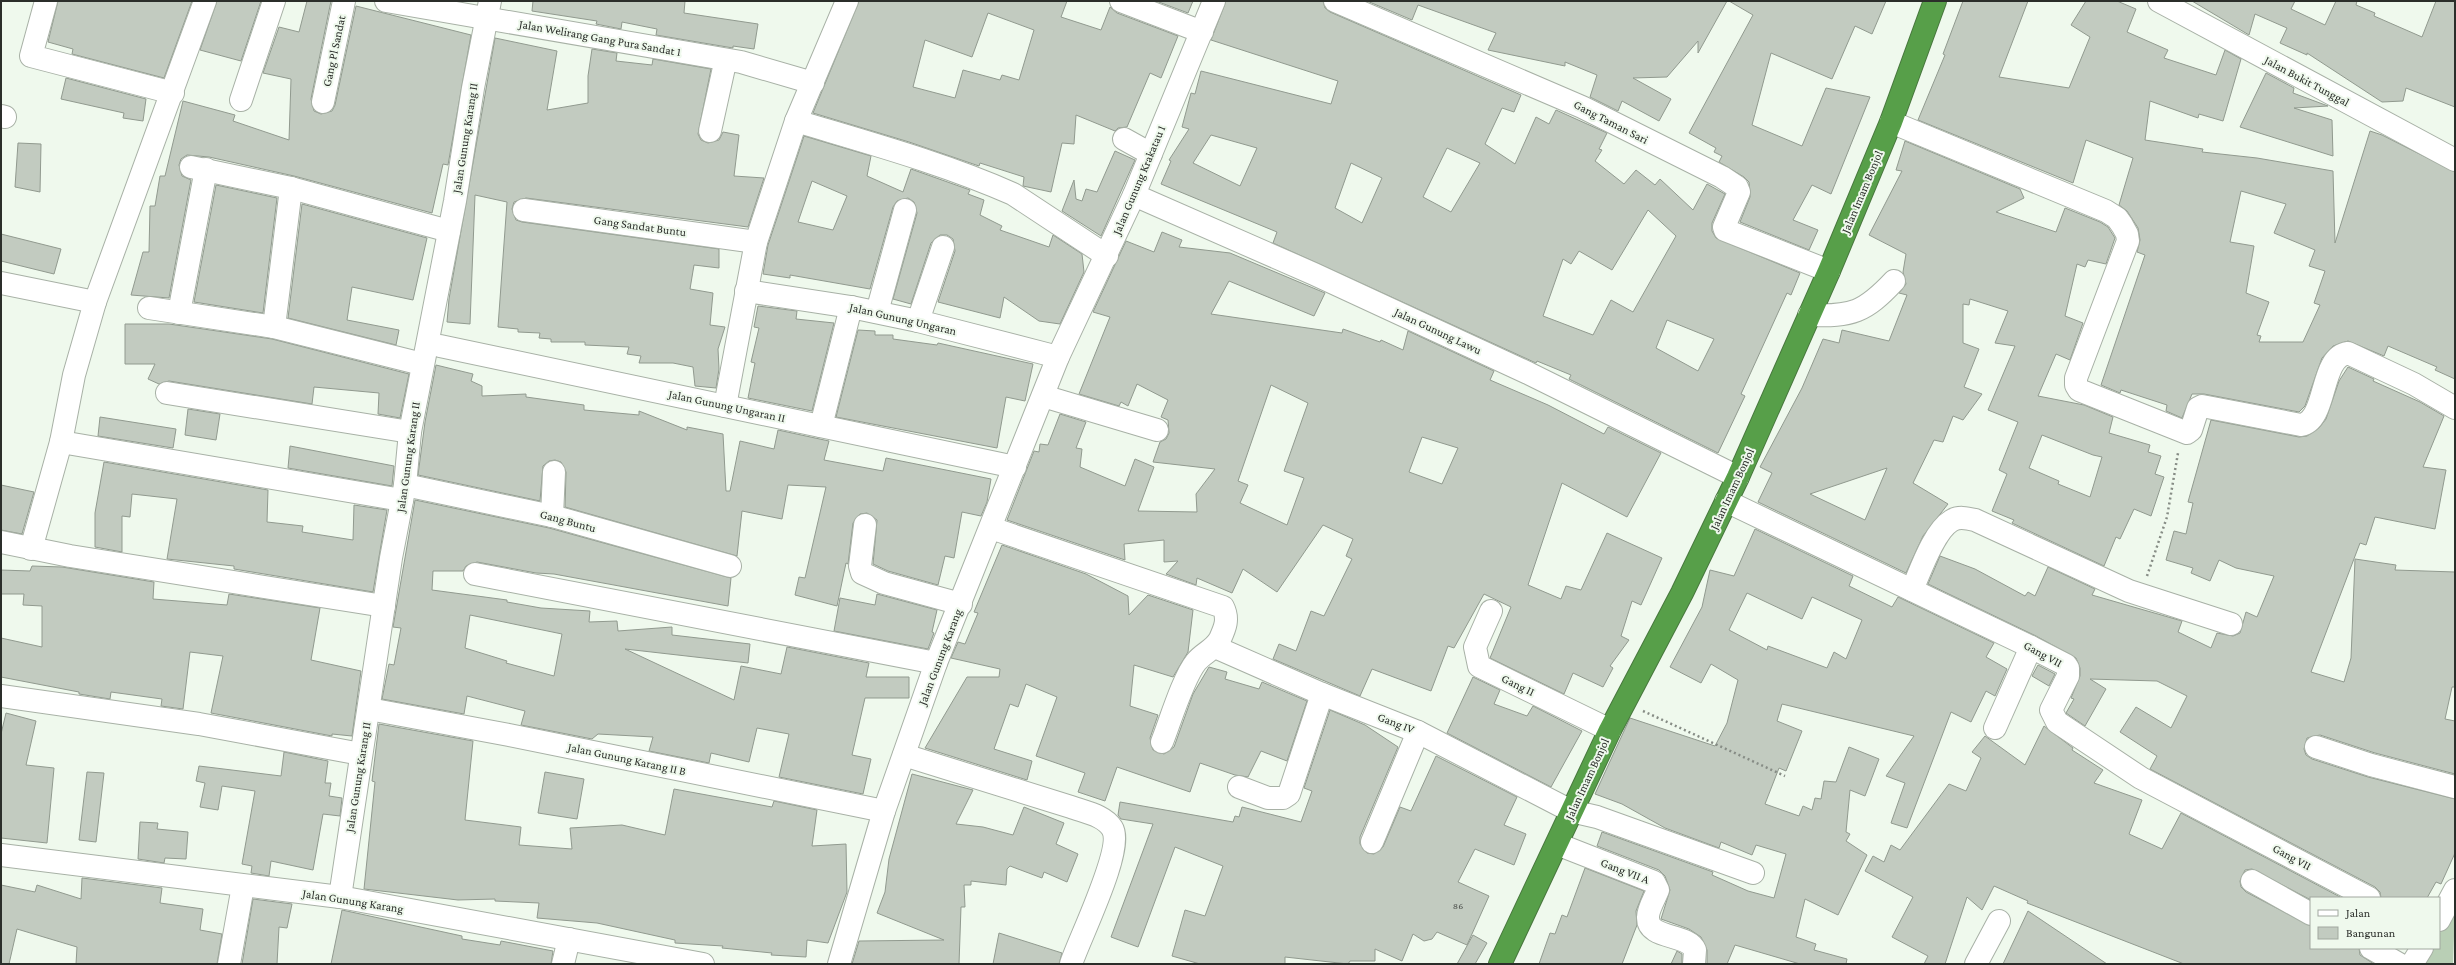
<svg xmlns="http://www.w3.org/2000/svg" width="2456" height="965" viewBox="0 0 2456 965" font-family="'Crimson Pro',serif">
<style>
.green{fill:#b9cfb5}
.building{fill:#c2cbc0;stroke:#919a8f;fill-rule:evenodd}
.lines{fill:none;stroke-linecap:round;stroke-linejoin:round}
.minor-casing{stroke:#a8b1a6;stroke-width:24}
.highway-casing{stroke:#48773e;stroke-width:24}
.path{stroke:#868c85;stroke-width:2.5;stroke-dasharray:2 3;stroke-linecap:butt}
.minor{stroke:#fff;stroke-width:22}
.highway{stroke:#579f49;stroke-width:22}
.labels{text-anchor:middle;stroke-width:4;stroke-linejoin:round;paint-order:stroke}
.number-label{font-size:10px;fill:#515550}
.street-label{font-size:12px;fill:#2b2e2a;stroke:#eff9ed}
</style>
<rect width="100%" height="100%" fill="#eff9ed"/>
<polygon class="green" points="2455,908 2453,964 2418,964 2429,948 2439,948 2439,934"/>
<g class="building">
<polygon points="58,1 192,1 164,78 72,54 73,49 48,42"/>
<polygon points="217,1 261,1 241,61 200,50"/>
<polygon points="307,1 331,1 311,99 314,111 321,114 332,111 335,105 356,6 471,35 448,165 443,164 432,213 294,176 209,157 187,155 181,159 179,165 182,176 191,180 169,298 131,295 143,252 149,252 150,206 155,206 160,176 165,176 183,101 235,115 233,121 289,140 291,79 263,73 279,27 299,32"/>
<polygon points="533,1 685,1 684,13 758,24 754,49 733,46 733,48 656,35 657,29 622,22 621,29 596,24 597,21 532,11"/>
<path d="M859 1H1067L1061 17 1101 30 1110 7 1117 13 1178 36 1161 78 1150 73 1127 127 1118 128 1115 131 1076 115 1074 144 1062 143 1051 192 1023 186 1024 177 980 163 979 166 909 142 813 113ZM988 13 1034 30 1019 80 1002 75 1000 80 963 70 955 98 913 87 925 40 972 57Z"/>
<polygon points="1156,1 1193,1 1188,13"/>
<path d="M1226 1H1323L1325 8 1330 12 1521 95 1514 112 1502 108 1485 144 1515 164 1536 117 1549 124 1556 110 1607 133 1599 149 1602 150 1595 161 1624 184 1636 170 1655 185 1660 179 1693 210 1707 184 1725 194 1712 223V231L1716 238 1800 273 1791 295 1787 293 1741 394 1745 396 1718 453 1569 379 1571 375 1537 361 1536 363 1273 243 1277 232 1161 184 1171 161 1169 160 1189 129 1182 127 1191 93 1195 94 1201 71 1331 104 1338 81 1211 40ZM1211 135 1257 148 1240 186 1193 163ZM1447 148 1480 163 1451 212 1423 197ZM1351 163 1382 178 1362 223 1335 208ZM1648 210 1676 236 1633 312 1611 300 1593 335 1543 316 1563 259 1571 264 1579 251 1612 270ZM1667 320 1714 339 1698 371 1656 348Z"/>
<polygon points="1367,1 1727,1 1698,53 1698,41 1667,77 1633,78 1671,99 1659,121 1622,101 1618,111 1590,97 1597,75 1565,62 1565,66 1488,50 1496,33 1418,5 1412,20"/>
<polygon points="1729,1 1886,1 1872,34 1855,26 1832,79 1771,53 1752,125 1802,146 1826,88 1870,97 1831,194 1812,185 1793,220 1818,230 1809,250 1740,222 1750,197 1749,182 1744,177 1719,162 1722,156 1714,152 1716,148 1689,133 1753,15"/>
<path d="M1963 1H2028L1999 77 2069 88 2090 37 2071 25 2086 1H2117L2136 9 2127 32 2168 50 2164 58 2216 75 2225 50 2241 59 2223 121 2199 114 2198 118 2150 101 2145 140 2203 149 2202 152 2257 158 2333 171 2335 243 2370 131 2382 135 2455 172V379L2435 370 2437 367 2388 346 2384 356 2348 341 2333 346 2322 358 2305 406 2299 412 2204 394H2192L2182 418 2166 411 2167 405 2121 390 2120 393 2101 385 2145 255 2137 252 2140 240 2138 228 2127 211 2119 205 2133 158 2086 140 2073 183 1918 120 1945 55 1943 54ZM2241 191 2286 204 2274 233 2315 250 2309 266 2325 271 2314 303 2320 305 2303 342H2259L2261 336 2257 335 2269 302 2246 293 2254 246 2230 242Z"/>
<polygon points="2192,1 2295,1 2291,9 2325,25 2336,1 2357,1 2356,5 2375,13 2374,16 2422,37 2436,1 2455,1 2455,107 2406,88 2403,101 2382,102 2307,53 2307,55 2280,43 2287,28 2255,14 2249,35"/>
<polygon points="495,38 557,51 547,110 588,103 588,76 592,49 617,53 616,61 652,65 653,59 711,69 698,134 701,140 708,143 719,140 723,132 739,135 734,176 764,178 748,227 526,198 514,202 512,209 516,220 522,222 719,249 719,268 694,265 690,289 713,293 710,325 725,327 718,349 719,369 716,388 695,386 693,367 673,363 639,363 641,356 627,354 629,347 585,345 585,342 551,342 551,339 539,338 540,333 518,332 518,329 498,327 507,202 475,195 470,324 447,322 449,299"/>
<polygon points="2266,73 2294,88 2293,93 2328,106 2294,108 2332,120 2333,156 2240,127"/>
<polygon points="66,78 146,99 143,121 123,118 124,113 61,99"/>
<path d="M804 136 871 156 867 176 903 192 911 169 970 190 968 194 984 200 980 215 1002 226 1000 230 1049 247 1053 235 1082 254 1084 272 1060 324 1039 321 1004 297 1000 318 938 302 955 251 953 239 947 235H940L931 243 911 304 893 299 917 213 914 202 908 198 897 201 893 207 870 289 790 275V278L763 274 768 245ZM812 181 847 196 833 230 798 222Z"/>
<path d="M1905 141 2020 189 2024 198 1996 212 2056 232 2065 208 2100 222 2108 227 2115 238 2106 264 2088 260 2085 267 2077 264 2065 316 2083 323 2070 360 2056 354 2038 396 2084 405 2113 417 2109 433 2150 445 2148 452 2161 456 2155 474 2164 477 2151 516 2134 509 2120 539 2116 537 2104 566 2012 523 2014 520 1992 511 2007 474 1999 470 2018 422 1988 410 2015 346 1995 343 2008 311 1970 299 1969 305 1963 304V343L1979 349 1964 387 1982 394 1963 420 1953 416 1943 442 1934 440 1913 483 1948 504 1923 536 1906 573 1758 502 1772 473 1760 467 1802 388 1823 339 1839 343 1842 330 1889 341 1907 295 1899 293 1906 284 1903 272 1906 254 1869 235 1902 171 1896 170ZM2042 435 2093 455 2102 457 2090 497 2058 484 2059 481 2029 468ZM1887 468 1865 520 1810 494Z"/>
<polygon points="18,143 41,144 40,192 15,187"/>
<polygon points="1115,151 1135,160 1101,236 1062,211 1074,180 1076,199 1082,201 1086,189 1097,192"/>
<polygon points="216,185 277,198 263,313 194,302"/>
<polygon points="302,204 427,238 413,300 352,287 347,320 399,330 396,345 288,318"/>
<path d="M1162 232 1182 240 1179 247 1230 253 1325 293 1314 316 1229 281 1211 314 1342 333 1343 329 1380 342 1381 340 1403 350 1408 331 1494 371 1490 380 1548 405 1604 434 1608 427 1661 453 1627 517 1562 483 1528 585 1561 599 1566 586 1581 590 1607 533 1662 558 1641 605 1632 601 1621 636 1629 640 1610 666 1613 668 1603 687 1573 673 1564 694 1490 658 1511 607 1484 594 1454 648 1448 646 1431 691 1372 669 1360 696 1273 659 1279 644 1296 651 1311 611 1324 616 1352 559 1346 556 1353 539 1323 525 1277 592 1243 569 1232 593 1197 578 1196 585 1166 574 1178 561 1164 562V540L1124 544 1125 560 1007 520 1034 451 1039 452 1040 444 1048 445 1060 414 1086 422 1076 448 1082 449 1080 467 1125 486 1135 459 1154 467 1138 511 1197 512 1196 494 1215 469 1153 462 1160 442 1166 439 1169 433 1168 420 1161 417 1168 400 1137 384 1128 406 1121 402 1119 406 1079 394 1110 317 1093 312 1126 241 1154 252ZM1271 385 1308 403 1284 471 1304 478 1287 525 1240 503 1248 485 1238 481ZM1422 437 1458 448 1442 484 1409 472Z"/>
<polygon points="1,234 61,249 54,274 1,261"/>
<polygon points="758,306 797,311 796,319 834,323 812,411 748,398 755,363 751,362 759,328 754,327"/>
<polygon points="125,324 169,324 272,339 409,374 400,418 378,414 379,393 314,387 312,404 169,381 159,384 148,379 155,364 125,364"/>
<polygon points="858,330 875,331 875,335 893,335 893,339 937,345 938,343 1033,364 1025,401 1006,397 997,448 836,417"/>
<polygon points="436,365 473,374 471,381 482,386 482,396 526,394 526,397 584,405 584,410 639,415 639,411 687,430 687,427 723,434 726,491 730,491 740,441 774,449 778,430 829,441 824,460 883,471 886,458 991,479 987,502 981,516 962,512 954,558 945,556 938,585 888,571 873,564 877,520 867,513 860,514 853,523 848,564 846,563 837,606 795,595 799,577 805,578 826,487 788,485 782,519 742,511 737,556 565,507 566,472 561,462 555,460 549,461 543,466 540,501 418,475 425,422"/>
<polygon points="2348,367 2374,379 2373,381 2420,402 2444,416 2423,467 2446,470 2435,529 2375,517 2366,545 2360,543 2311,672 2344,682 2351,658 2355,559 2396,565 2395,570 2455,572 2455,687 2452,687 2445,719 2455,721 2455,774 2375,753 2320,735 2307,738 2304,749 2306,755 2312,759 2368,777 2455,799 2455,853 2441,884 2436,882 2427,898 2381,898 2380,892 2375,887 2150,769 2157,756 2120,732 2136,707 2171,728 2187,696 2157,681 2090,679 2106,689 2085,726 2066,713 2074,699 2071,698 2080,676 2080,668 2076,658 2036,636 1928,584 1940,556 1975,569 2025,596 2028,592 2035,596 2048,567 2095,589 2092,595 2182,621 2178,632 2211,648 2217,633 2233,636 2240,633 2246,612 2257,617 2274,576 2236,568 2219,560 2210,581 2191,573 2193,568 2166,560 2174,531 2186,534 2193,503 2188,502 2211,420 2299,437 2307,436 2319,428 2326,419 2339,381"/>
<polygon points="188,409 220,414 216,440 185,435"/>
<polygon points="100,417 176,429 173,448 98,436"/>
<polygon points="290,446 394,466 392,486 288,468"/>
<polygon points="104,462 268,490 267,522 303,526 302,532 353,540 354,505 387,510 373,592 234,569 234,566 167,559 177,499 132,494 130,517 122,516 122,552 95,547 95,513"/>
<polygon points="1,485 34,492 22,534 1,530"/>
<path d="M415 500 549 528 731 578 728 606 554 574 536 573 477 562 466 566 463 571H433L432 590 507 600V602L541 608 590 611 589 622 617 621 618 631 672 627V635L750 644 748 663 625 649 734 700 741 666 781 674 787 647 869 663 866 677H909V698H865L852 755 871 759 863 794 779 777 789 734 757 728 749 762 711 753 709 763 649 751 653 737 598 734 592 739 521 725 525 711 467 696 464 714 382 699 389 664 394 665 401 628 393 627ZM470 615 562 634 554 676 506 663 507 661 465 648Z"/>
<path d="M1755 529 1853 576 1849 586 1892 607 1898 597 1994 643 1986 657 2007 669 1995 696 1986 691 1971 722 1951 712 1907 828 1891 823 1905 783 1886 776 1914 736 1782 704 1777 721 1802 731 1786 771 1779 768 1765 804 1799 816 1803 806 1812 810 1815 798 1821 799 1824 781 1836 782 1849 747 1879 759 1865 796 1850 790 1846 832 1850 834 1846 841 1867 855 1838 915 1805 899 1796 937 1816 944 1814 950 1847 959 1846 964H1800L1735 945 1727 964H1707V950L1701 937 1689 929 1661 919 1670 890 1665 876 1659 870 1597 846 1602 832 1713 872 1712 875 1748 891 1774 898 1786 854 1756 845 1752 855 1721 842 1719 848 1665 828 1622 804 1595 794 1630 718 1715 746 1727 723 1738 680 1711 664 1701 683 1670 667 1702 607 1710 570 1734 576ZM1747 593 1802 619 1812 597 1862 620 1846 659 1834 652 1827 668 1768 646 1767 650 1729 630Z"/>
<polygon points="1002,545 1086,574 1128,596 1129,615 1148,595 1193,610 1188,652 1173,677 1134,665 1130,706 1158,715 1150,738 1153,750 1164,754 1174,747 1193,694 1209,667 1227,672 1225,679 1259,689 1262,682 1307,701 1287,761 1261,751 1248,777 1235,775 1200,763 1190,792 1117,767 1105,801 1078,792 1085,773 1036,756 1057,697 1026,684 1018,707 1010,704 994,749 1032,761 1027,780 925,748 967,677 999,677 1000,669 951,658 958,642 965,644 978,613 974,612"/>
<polygon points="32,566 62,567 154,582 153,599 227,605 229,594 320,608 311,660 361,671 352,736 332,734 332,736 211,713 223,656 190,652 183,709 161,706 162,699 111,692 110,699 79,694 79,692 1,677 1,638 42,647 42,606 23,605 24,594 1,594 1,570 30,571"/>
<polygon points="877,594 937,610 932,632 934,633 928,649 834,631 840,598 875,605"/>
<polygon points="2038,665 2055,674 2049,686 2032,676"/>
<polygon points="1473,677 1500,690 1494,704 1527,716 1533,706 1582,731 1551,787 1447,733"/>
<polygon points="1330,710 1365,725 1398,747 1360,837 1360,844 1367,853 1374,854 1383,847 1400,807 1411,811 1436,756 1517,797 1504,825 1526,834 1514,865 1475,849 1458,882 1489,896 1467,945 1437,932 1432,939 1424,941 1413,934 1402,961 1375,949 1375,961 1350,961 1348,964 1285,957 1285,964 1200,964 1172,956 1185,910 1205,916 1223,866 1175,847 1138,947 1111,937 1153,824 1121,819 1118,815 1120,802 1233,822 1235,816 1239,817 1242,807 1301,822 1312,791 1304,788"/>
<polygon points="6,713 36,721 26,765 54,768 47,843 1,838 1,734"/>
<polygon points="379,724 473,741 465,820 521,827 519,845 572,849 570,828 622,825 665,835 674,789 772,807 774,801 817,810 812,846 846,844 847,892 828,943 807,940 806,957 771,955 772,953 722,948 723,946 675,943 675,940 597,923 537,918 539,903 495,901 495,899 458,900 364,889 375,782 372,781"/>
<polygon points="2044,726 2073,748 2072,750 2103,770 2094,783 2142,800 2129,834 2162,849 2181,813 2342,898 2311,900 2252,869 2245,870 2240,881 2241,887 2246,892 2311,926 2311,948 2359,948 2360,955 2374,964 2184,964 2027,903 2028,901 1994,886 1982,910 1967,897 1945,964 1924,964 1928,956 1892,937 1913,897 1865,871 1873,856 1884,862 1891,845 1900,850 1949,784 1966,791 1981,758 1972,752 1985,736 2025,765"/>
<polygon points="284,752 328,761 325,783 331,783 329,796 342,798 340,816 323,814 313,870 271,861 269,876 251,873 252,866 242,864 255,791 222,786 218,810 200,807 205,783 196,781 199,766 281,776"/>
<polygon points="87,772 104,773 96,842 79,840"/>
<polygon points="545,772 584,779 577,819 538,813"/>
<polygon points="912,774 973,790 956,824 983,827 1013,835 1024,807 1064,823 1056,844 1078,854 1067,882 1044,872 1042,878 1010,866 1007,869 1006,885 971,881 971,885 964,885 965,907 961,907 959,964 852,964 859,941 944,940 877,913 885,892 889,859"/>
<polygon points="140,822 158,823 157,829 188,832 186,859 165,858 164,863 138,859"/>
<polygon points="1585,868 1644,891 1636,911 1637,925 1622,964 1539,964 1550,933 1555,934 1562,915 1567,917"/>
<polygon points="82,878 162,888 160,903 203,909 200,930 222,934 217,964 76,964 77,947 17,929 9,964 1,964 1,885 35,892 37,885 81,899"/>
<polygon points="253,899 292,904 287,928 279,927 277,964 242,964"/>
<polygon points="342,910 462,936 462,939 500,945 501,941 553,951 551,964 331,964"/>
<polygon points="2028,911 2107,964 2003,964"/>
<polygon points="999,933 1062,953 1059,964 993,964"/>
<polygon points="1473,935 1487,943 1475,964 1457,964"/>
<polygon points="1677,951 1682,954 1682,964 1671,964"/>
</g>
<g class="lines">
<defs>
<g id="minor">
<polyline points="46,1 31,56 173,93"/>
<polyline points="386,1 741,62 813,83"/>
<polyline points="1121,1 1202,32"/>
<polyline points="1335,1 1582,107 1722,177 1737,187 1739,192 1724,227 1725,230 1829,271"/>
<polyline points="2159,1 2455,160"/>
<polyline points="241,100 274,1"/>
<polyline points="323,102 344,1"/>
<polyline points="1,116 5,117"/>
<path d="M796 121C869 143 943 163 1013 194L1107 256"/>
<path d="M1891 122 2106 211 2117 218 2122 225 2127 234 2128 241 2076 378V385L2079 390 2187 433 2191 430 2198 408 2202 406 2301 425C2328 420 2319 357 2348 353L2414 384 2455 408"/>
<polyline points="710,131 725,63"/>
<polyline points="1124,139 1151,154"/>
<polyline points="191,167 291,188 449,231"/>
<polyline points="1134,195 1314,274 1528,373 1738,477"/>
<polyline points="524,210 756,242"/>
<polyline points="1,283 95,302"/>
<polyline points="746,291 851,307 918,321 1058,357"/>
<polyline points="149,308 274,327 422,364"/>
<polyline points="877,312 905,210"/>
<polyline points="179,313 206,169"/>
<path d="M1809 315C1852 317 1865 312 1894 281"/>
<polyline points="918,321 943,247"/>
<polyline points="274,327 291,188"/>
<polyline points="440,346 1015,467"/>
<polyline points="167,393 410,432"/>
<polyline points="1043,396 1157,430"/>
<polyline points="725,406 756,242 796,121 847,1"/>
<polyline points="821,426 851,307"/>
<polyline points="61,442 402,500"/>
<polyline points="405,485 552,516 730,566"/>
<polyline points="1726,501 2031,647 2066,665 2068,668 2068,676 2051,710 2057,722 2141,778 2369,898"/>
<polyline points="552,516 554,472"/>
<polyline points="865,525 860,566 862,573 884,583 961,604"/>
<path d="M991 528 1223 607C1229 619 1225 628 1220 639 1214 650 1203 653 1196 662 1183 678 1170 722 1162 742"/>
<polyline points="1,542 70,556 384,606"/>
<polyline points="31,549 61,442 74,375 95,302 205,1"/>
<polyline points="475,574 936,663"/>
<path d="M1912 590C1920 572 1934 531 1951 521 1958 516 1967 518 1975 520L2129 591 2231 624"/>
<polyline points="1491,611 1475,647 1479,666 1610,730"/>
<polyline points="1215,647 1322,694 1418,732 1571,811 1597,817 1753,873"/>
<polyline points="1,696 199,724 361,754"/>
<polyline points="369,709 509,735 884,811"/>
<polyline points="1995,728 2031,647"/>
<polyline points="2316,747 2371,765 2455,787"/>
<path d="M904 755 1071 807C1084 812 1104 815 1112 828 1125 848 1079 939 1071 964"/>
<polyline points="1239,787 1268,798 1283,798 1289,794 1322,694"/>
<polyline points="1372,842 1418,732"/>
<path d="M1557 844 1654 882 1658 890C1655 898 1648 909 1648 917 1647 940 1688 933 1695 950L1694 964"/>
<polyline points="1,855 340,897 703,964"/>
<polyline points="2252,881 2311,914"/>
<polyline points="340,897 391,558 405,485 410,432 455,201 473,88 490,1"/>
<polyline points="2439,920 2455,890"/>
<polyline points="2371,948 2399,964"/>
<polyline points="229,964 243,886"/>
<polyline points="563,964 569,939"/>
<polyline points="839,964 884,811 936,663 1058,357 1134,195 1214,1"/>
<polyline points="1976,964 1999,921"/>
<polyline points="2412,964 2422,948"/>
</g>
<polyline id="highway" points="1500,964 1610,730 1682,593 1738,477 1829,271 1891,122 1935,1"/>
</defs>
<use href="#minor" class="minor-casing"/>
<use href="#highway" class="highway-casing"/>
<g class="path">
<polyline points="2147,576 2167,517 2178,453"/>
<polyline points="1643,711 1785,776"/>
</g>
<use href="#minor" class="minor"/>
<use href="#highway" class="highway"/>
</g>
<g class="labels">
<g class="number-label">
<text x="1458" y="909">86</text>
</g>
<g class="street-label">
<text transform="translate(600 38) rotate(10)" y="4">Jalan Welirang Gang Pura Sandat 1</text>
<text transform="translate(334 51) rotate(-78)" y="4">Gang Pl Sandat</text>
<text transform="translate(2307 81) rotate(28)" y="4">Jalan Bukit Tunggal</text>
<text transform="translate(1611 122) rotate(27)" y="4">Gang Taman Sari</text>
<text transform="translate(465 138) rotate(-81)" y="4">Jalan Gunung Karang II</text>
<text transform="translate(1139 180) rotate(-67)" y="4">Jalan Gunung Krakatau 1</text>
<text transform="translate(1862 192) rotate(-67)" y="4">Jalan Imam Bonjol</text>
<text transform="translate(640 226) rotate(8)" y="4">Gang Sandat Buntu</text>
<text transform="translate(903 319) rotate(13)" y="4">Jalan Gunung Ungaran</text>
<text transform="translate(1438 331) rotate(25)" y="4">Jalan Gunung Lawu</text>
<text transform="translate(727 406) rotate(12)" y="4">Jalan Gunung Ungaran II</text>
<text transform="translate(408 457) rotate(-82)" y="4">Jalan Gunung Karang II</text>
<text transform="translate(1732 489) rotate(-65)" y="4">Jalan Imam Bonjol</text>
<text transform="translate(568 521) rotate(15)" y="4">Gang Buntu</text>
<text transform="translate(2043 654) rotate(28)" y="4">Gang VII</text>
<text transform="translate(940 657) rotate(-69)" y="4">Jalan Gunung Karang</text>
<text transform="translate(1518 685) rotate(26)" y="4">Gang II</text>
<text transform="translate(1396 723) rotate(21)" y="4">Gang IV</text>
<text transform="translate(627 759) rotate(12)" y="4">Jalan Gunung Karang II B</text>
<text transform="translate(358 777) rotate(-81)" y="4">Jalan Gunung Karang II</text>
<text transform="translate(1587 779) rotate(-65)" y="4">Jalan Imam Bonjol</text>
<text transform="translate(2292 857) rotate(28)" y="4">Gang VII</text>
<text transform="translate(1625 871) rotate(21)" y="4">Gang VII A</text>
<text transform="translate(353 901) rotate(9)" y="4">Jalan Gunung Karang</text>
</g>
</g>
<rect width="2456" height="965" fill="none" stroke="#2b2e2a" stroke-width="4"/>
<rect x="2310" y="897" width="130" height="52" fill="#eff9ed" stroke="#a1a89f"/>
<rect x="2318" y="910" width="20" height="6" fill="#ffffff" stroke="#a1a89f"/>
<text x="2346" y="917" font-size="12" fill="#2b2e2a">Jalan</text>
<rect x="2318" y="927" width="20" height="12" fill="#c2cbc0" stroke="#a1a89f"/>
<text x="2346" y="937" font-size="12" fill="#2b2e2a">Bangunan</text>
</svg>
